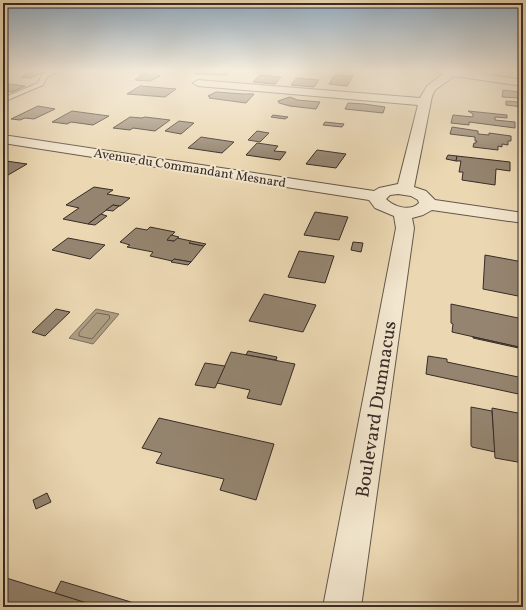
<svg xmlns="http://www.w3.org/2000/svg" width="526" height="610" viewBox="0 0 526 610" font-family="Vollkorn,serif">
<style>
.water{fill:#ae9e83;stroke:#7f705e}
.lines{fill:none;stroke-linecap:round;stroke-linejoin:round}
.shore{stroke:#736555;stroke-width:1}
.building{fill:#958570;stroke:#382c27}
.lane-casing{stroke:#65574a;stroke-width:2}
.street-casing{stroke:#65574a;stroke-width:2}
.lane{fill:#f2e6ce;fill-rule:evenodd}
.street{fill:#f2e6ce;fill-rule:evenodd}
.labels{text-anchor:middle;stroke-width:4;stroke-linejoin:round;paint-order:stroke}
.far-street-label{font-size:13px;fill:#382c27;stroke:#f2e6ce}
.near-street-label{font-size:19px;fill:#382c27;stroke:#f2e6ce}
</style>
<rect width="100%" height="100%" fill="#ebd8b3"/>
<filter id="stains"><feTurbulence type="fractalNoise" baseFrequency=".005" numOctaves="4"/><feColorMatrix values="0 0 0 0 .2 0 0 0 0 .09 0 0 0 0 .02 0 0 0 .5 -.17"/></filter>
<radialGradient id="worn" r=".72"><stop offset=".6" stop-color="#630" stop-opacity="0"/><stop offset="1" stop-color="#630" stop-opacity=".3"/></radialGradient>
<polygon class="water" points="96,309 119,314 93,344 69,338"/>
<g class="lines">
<polygon class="shore" points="97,313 109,315 110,318 92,339 79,336 79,333"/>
</g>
<g class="building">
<polygon points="35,71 46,71 30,78 21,77"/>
<polygon points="138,71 158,71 156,75 160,76 150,81 135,80 141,75"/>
<polygon points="198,71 229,71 226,75 195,74"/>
<polygon points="260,75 268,76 281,77 275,84 253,82"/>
<polygon points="335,75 353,76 347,86 329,84"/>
<polygon points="297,78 306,79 319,80 314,87 291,85"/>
<polygon points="10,84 25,86 12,92 3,91 3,87"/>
<polygon points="140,86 176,89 165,97 127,94"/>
<polygon points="503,90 519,92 519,95 523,95 522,107 506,105 506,101 518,102 518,98 502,97"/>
<polygon points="216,92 243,94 254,94 246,103 209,98 210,97 208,96"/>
<polygon points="290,97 297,100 320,102 316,109 290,106 279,103 278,101"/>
<polygon points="348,103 364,104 385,107 383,113 345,109"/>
<polygon points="38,106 55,109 34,119 25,118 20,120 11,119"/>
<polygon points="72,111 109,116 93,125 71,122 67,124 52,122"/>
<polygon points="468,111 507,115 507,118 495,117 495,120 515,122 515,128 469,122 469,125 451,123 453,115 473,117 473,114"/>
<polygon points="273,115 288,117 285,119 271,117"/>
<polygon points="130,117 142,118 145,117 170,120 155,131 133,128 130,130 113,128"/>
<polygon points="179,121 194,123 181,134 165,131"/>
<polygon points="325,122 344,124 342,127 323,125"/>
<polygon points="452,127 478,131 478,134 489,135 489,133 511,136 511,141 508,141 508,145 502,144 502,147 498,146 498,150 473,147 474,143 476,143 477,141 475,141 475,137 450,134"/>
<polygon points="257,131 269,133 260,142 248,140"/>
<polygon points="201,137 234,142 222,153 188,148"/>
<polygon points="257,143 278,146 274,151 286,152 280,160 246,155"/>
<polygon points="317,150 346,154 336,168 306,164"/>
<polygon points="448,155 457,156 456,161 446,159"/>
<polygon points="457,156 510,162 510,171 496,169 495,185 462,180 463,172 459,172 461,161 456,161"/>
<polygon points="6,161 27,164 3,178 3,163"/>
<polygon points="94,187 113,190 107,194 130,198 120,206 113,205 88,224 63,219 79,208 66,205"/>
<polygon points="113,205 119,206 113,211 106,210"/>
<polygon points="315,212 348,217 339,240 304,235"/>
<polygon points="101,214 107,216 95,225 88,224"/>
<polygon points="150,227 175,232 167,240 174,241 177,238 191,241 189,243 204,246 191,262 174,259 172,261 150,256 153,252 127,247 130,245 120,242 136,228 147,230"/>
<polygon points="171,235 179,237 174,241 167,240"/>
<polygon points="68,238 105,245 90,259 52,250"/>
<polygon points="191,241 206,244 204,246 189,243"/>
<polygon points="353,242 363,243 361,252 351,250"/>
<polygon points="299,251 334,256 325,283 288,277"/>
<polygon points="485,255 523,262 523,297 483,289"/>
<polygon points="174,259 191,262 188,265 171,262"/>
<polygon points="264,294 316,305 303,332 249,321"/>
<polygon points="451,304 523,319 523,348 452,332 453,324 451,323"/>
<polygon points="56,309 70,312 45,336 32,332"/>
<polygon points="473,337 523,348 523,349 473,338"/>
<polygon points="248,351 277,357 276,360 246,355"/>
<polygon points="231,352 295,364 281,405 247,398 250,390 217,383"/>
<polygon points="428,356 447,359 447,362 523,378 523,395 426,374"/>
<polygon points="205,363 225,366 215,388 195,385"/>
<polygon points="471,407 492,411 495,452 472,447 471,445"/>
<polygon points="492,408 523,414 523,463 495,458"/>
<polygon points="159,418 274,444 256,500 220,490 224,479 156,463 162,453 142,448"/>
<polygon points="47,493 51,502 36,509 33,500"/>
<polygon points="3,577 55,593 100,607 3,607"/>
<polygon points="61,581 131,602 128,607 100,607 55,593"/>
</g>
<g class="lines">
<defs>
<polygon id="lane" points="50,71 59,71 47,77 43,85 3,102 3,98 38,83 42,75"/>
<path id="street" d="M436 71H464L523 80V86L454 76 435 90 432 96 414 187 426 191 435 200 523 213V223L432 210 423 215 412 218 414 228 361 607H323L396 228 394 216 375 208 369 200 3 143V135L374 191 379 188 398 184 418 105 198 86 193 83 198 80 420 98 427 86 443 74ZM398 194 411 196 418 200 419 203C410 212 394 207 386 199L390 195Z"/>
</defs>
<use href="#lane" class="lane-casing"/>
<use href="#street" class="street-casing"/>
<use href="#lane" class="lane"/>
<use href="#street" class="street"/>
</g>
<linearGradient id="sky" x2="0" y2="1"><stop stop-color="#91abc0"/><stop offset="0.45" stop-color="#f6eddd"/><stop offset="1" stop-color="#f6eddd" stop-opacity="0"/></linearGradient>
<rect width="526" height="157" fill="url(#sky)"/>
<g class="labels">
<g class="far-street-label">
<text transform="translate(190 167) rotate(9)" y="5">Avenue du Commandant Mesnard</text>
</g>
<g class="near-street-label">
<text transform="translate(375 409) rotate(-81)" y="7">Boulevard Dumnacus</text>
</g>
</g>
<rect width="526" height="610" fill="none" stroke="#ebd8b3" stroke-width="16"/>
<rect x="4" y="4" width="518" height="602" fill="none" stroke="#382c27" stroke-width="2"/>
<rect x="8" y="8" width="510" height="594" fill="none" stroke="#382c27"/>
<rect width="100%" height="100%" filter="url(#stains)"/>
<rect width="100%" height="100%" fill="url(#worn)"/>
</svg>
